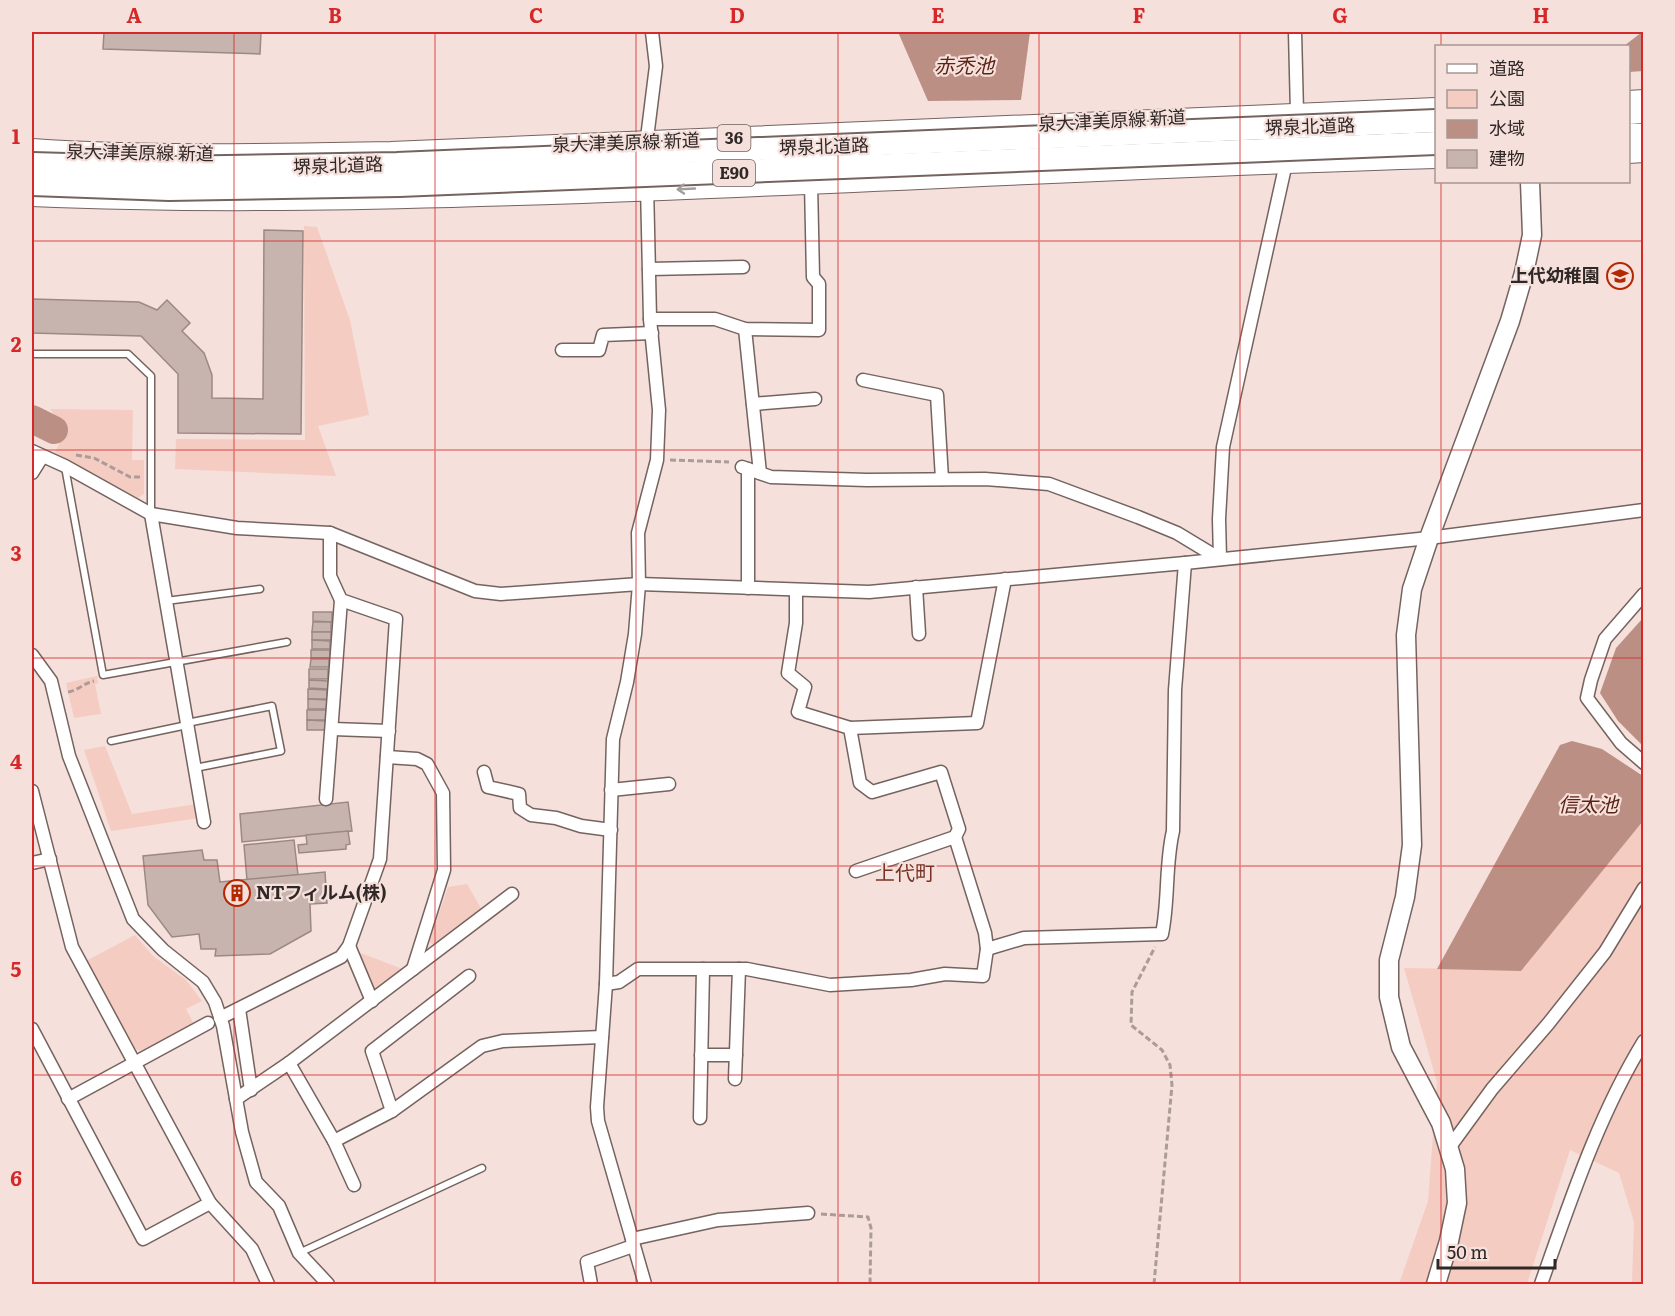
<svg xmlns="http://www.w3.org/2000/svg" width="1675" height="1316" viewBox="0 0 1675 1316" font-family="Literata,'Noto Sans JP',serif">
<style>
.green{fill:#f5ccc2}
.water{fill:#bc8f84}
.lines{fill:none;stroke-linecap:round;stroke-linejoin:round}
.river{stroke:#bc8f84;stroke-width:28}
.building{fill:#c8b4af;stroke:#9c8985;stroke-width:1.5}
.lane-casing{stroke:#75635f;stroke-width:9}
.street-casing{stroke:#75635f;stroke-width:15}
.secondary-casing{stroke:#75635f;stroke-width:21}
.primary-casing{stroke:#75635f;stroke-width:22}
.highway-casing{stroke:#75635f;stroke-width:26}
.path{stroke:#ac9c99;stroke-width:3;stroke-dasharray:6 3;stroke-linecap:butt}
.lane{stroke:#fff;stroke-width:6}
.street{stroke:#fff;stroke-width:12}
.secondary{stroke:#fff;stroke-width:18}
.primary{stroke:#fff;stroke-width:20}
.highway{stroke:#fff;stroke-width:22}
.highway-bridge-casing{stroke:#75635f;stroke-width:26;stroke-linecap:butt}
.highway-bridge{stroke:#fff;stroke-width:22}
.oneway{stroke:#a29e9e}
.grid{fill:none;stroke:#d62828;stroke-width:1.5;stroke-opacity:0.55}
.labels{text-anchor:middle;stroke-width:4.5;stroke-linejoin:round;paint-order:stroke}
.shield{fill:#f5e0db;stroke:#6b5f5d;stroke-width:1.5}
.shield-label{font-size:16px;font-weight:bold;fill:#302827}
.street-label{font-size:18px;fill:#302827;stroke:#f5e0db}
.poi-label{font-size:18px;font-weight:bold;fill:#302827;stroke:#f5e0db;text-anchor:end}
.water-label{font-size:20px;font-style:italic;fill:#5b2216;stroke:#f5e0db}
.neighbourhood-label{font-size:20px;fill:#773324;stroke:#f5e0db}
.neatline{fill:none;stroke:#d62828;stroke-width:2}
.grid-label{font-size:20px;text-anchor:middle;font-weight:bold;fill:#d62828}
</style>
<rect width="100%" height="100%" fill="#f5e0db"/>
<g class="green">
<polygon points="304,226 317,227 350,320 369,415 318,426 336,476 175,469 176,439 305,440"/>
<path d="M50 409 133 410 132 460H144V494L138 498 55 453C66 431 65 429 50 409Z"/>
<polygon points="97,676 98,683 95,684 101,714 74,718 66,683"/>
<polygon points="105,746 132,814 197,804 199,818 111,831 84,750"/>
<polygon points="1643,821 1643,1284 1632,1284 1634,1222 1619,1173 1570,1150 1527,1284 1399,1284 1428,1201 1437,1082 1404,968 1521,970"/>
<polygon points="467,884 482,910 436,946 429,942 448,887"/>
<polygon points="135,935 153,956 186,980 202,1001 186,1009 194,1024 141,1051 134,1049 86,961"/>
<polygon points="358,952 408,971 373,996"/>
</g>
<g class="water">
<polygon points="898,32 1030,32 1021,100 928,101"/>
<polygon points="1642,32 1644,32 1643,71 1629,72 1628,46 1624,46"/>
<polygon points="1643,618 1643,746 1618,721 1600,693 1616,648"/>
<polygon points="1572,741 1602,749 1643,776 1643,821 1521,971 1437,969 1560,745"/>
</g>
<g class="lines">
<polyline class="river" points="32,419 54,430"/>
</g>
<g class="building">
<polygon points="104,32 261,32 260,54 103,49"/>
<polygon points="264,230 303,231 301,434 178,433 178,374 141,336 32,333 32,299 139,302 157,310 167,300 190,323 182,331 204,353 212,375 212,398 263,399"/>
<polygon points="313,612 332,612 332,622 313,621"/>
<polygon points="313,622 331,622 331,632 312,632"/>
<rect x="312" y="632" width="19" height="8"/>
<polygon points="312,640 330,641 330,649 312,649"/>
<rect x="311" y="650" width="19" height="8"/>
<polygon points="311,659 329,659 329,667 310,667"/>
<rect x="309" y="669" width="19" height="10"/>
<polygon points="309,680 328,681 328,689 309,688"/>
<polygon points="308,689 327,690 327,699 308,699"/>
<polygon points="308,699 327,700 327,709 308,709"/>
<rect x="307" y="710" width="19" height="10"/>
<polygon points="307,720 326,721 325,730 307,730"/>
<polygon points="348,802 352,831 242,842 240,814"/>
<polygon points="348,831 350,844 346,845 346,849 299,853 298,845 307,844 306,835"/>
<polygon points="294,840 298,875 247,880 244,845"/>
<polygon points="202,850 204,860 217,860 220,882 325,872 327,903 310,904 311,931 270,954 215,956 216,949 201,949 199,934 172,937 148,905 143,856"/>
</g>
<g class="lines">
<defs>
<g id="lane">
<polyline points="32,354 128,354 151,376 151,514"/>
<polyline points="65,467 103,675 287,642"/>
<polyline points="166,601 260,589"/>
<polyline points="187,723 272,706 281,751 195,768"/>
<polyline points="111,741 187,725"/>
<polyline points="299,1253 482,1168"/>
</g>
<g id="street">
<polyline points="1295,32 1297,113"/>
<polyline points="646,146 656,66 652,32"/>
<polyline points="649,269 743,267"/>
<polyline points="650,319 715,319 745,329 819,330 819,284 813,277 811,183"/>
<polyline points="745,329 760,473"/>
<polyline points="562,350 599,350 603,335 652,333"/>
<polyline points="863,380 937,395 942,479"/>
<polyline points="753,404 815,399"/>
<polyline points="32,451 65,466 151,514 237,528 330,533 475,591 501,594 639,584 869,592 1185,563 1429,538 1644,510"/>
<polyline points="742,467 771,477 867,480 985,479 1049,484 1138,517 1177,533 1220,559"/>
<polyline points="748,469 748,588"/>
<polyline points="32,473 42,457"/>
<polyline points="151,514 204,822"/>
<polyline points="1220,559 1219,519 1223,447 1286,163"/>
<polyline points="916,587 919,634"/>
<polyline points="796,590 796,623 788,673 805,687 798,712 850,728 860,783 872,792 941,772 959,829 955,837 856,871"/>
<polyline points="1644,594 1605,639 1591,680 1587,698 1621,743 1644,763"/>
<polyline points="32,655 51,681 69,756 133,919 163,950 203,982 215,1002 223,1026 242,1132 256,1182 279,1206 299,1253 328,1284"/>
<polyline points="850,728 977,723 1005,579"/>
<polyline points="333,729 389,731"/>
<polyline points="387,757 417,759 427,764 443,793 444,870 413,969"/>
<polyline points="484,772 488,787 519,794 520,808 531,815 556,818 581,826 611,830"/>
<polyline points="611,790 669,784"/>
<polyline points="32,791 72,947 210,1203 143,1239 32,1029"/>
<polyline points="326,799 341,600"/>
<polyline points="32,863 50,859"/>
<polyline points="349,946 372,1001"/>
<path d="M987 949 1024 938 1162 934C1169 900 1165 865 1173 831L1175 690 1185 563"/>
<polyline points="606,984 619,982 638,969 747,969 830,985 911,980 945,974 983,976 987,949 985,933 955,837"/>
<polyline points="239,1009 251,1090"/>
<polyline points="220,1018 341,957 349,946 380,859 396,619 341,600 330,576 330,533"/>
<polyline points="701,1055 736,1055"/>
<polyline points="289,1063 334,1141 354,1185"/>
<polyline points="735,1079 739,969"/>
<polyline points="68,1099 208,1023"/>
<polyline points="236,1099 289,1063 512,894"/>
<polyline points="392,1111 372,1051 469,976"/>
<polyline points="700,1118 703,969"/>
<polyline points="334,1141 392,1111 482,1046 503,1041 602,1037"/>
<polyline points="1449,1148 1492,1089 1548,1024 1605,952 1644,888"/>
<polyline points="210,1203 252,1249 268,1284"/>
<polyline points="632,1239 718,1220 808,1213"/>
<polyline points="591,1284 587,1262 633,1246"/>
<polyline points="645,1284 598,1121 597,1107 606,984 613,739 627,682 635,634 639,584 638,533 657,460 659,410 650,319 647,185"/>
<path d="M1541 1284C1570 1202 1598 1116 1644 1041"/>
</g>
<polyline id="secondary" points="1436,1284 1449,1241 1457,1203 1455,1169 1441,1123 1401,1047 1389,997 1389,960 1405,897 1412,845 1406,635 1412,589 1429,538 1510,321 1524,273 1532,235 1530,182"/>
<g id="primary">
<polyline points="1628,101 1644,100"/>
<path d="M32 149C151 157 271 154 391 152L1436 108"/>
<polyline points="1628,153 1644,152"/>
<path d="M32 196C215 204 399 199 582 193 867 183 1152 166 1436 158"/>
</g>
<g id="highway">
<polyline points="1628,113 1644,112"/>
<polyline points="1628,135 1644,135"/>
</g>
</defs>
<use href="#lane" class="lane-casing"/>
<use href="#street" class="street-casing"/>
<use href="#secondary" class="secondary-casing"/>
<use href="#primary" class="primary-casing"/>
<use href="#highway" class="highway-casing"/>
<g class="path">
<polyline points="76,455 94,458 130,477 140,477"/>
<polyline points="670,460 729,462"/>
<path d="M68 692C79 690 84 683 94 681"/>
<polyline points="821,1214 868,1217 871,1228 870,1284"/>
<polyline points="1154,1284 1172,1085 1170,1065 1162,1050 1131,1025 1132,992 1155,947"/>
</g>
<use href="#lane" class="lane"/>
<use href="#street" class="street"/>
<use href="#secondary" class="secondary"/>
<use href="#primary" class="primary"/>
<use href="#highway" class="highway"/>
<defs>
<g id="highway-bridge">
<polyline points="32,164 169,168 397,164 1436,121"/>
<polyline points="32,184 169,189 399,185 1436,143"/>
</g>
</defs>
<use href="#highway-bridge" class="highway-bridge-casing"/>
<use href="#highway-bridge" class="highway-bridge"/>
</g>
<defs><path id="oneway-shaft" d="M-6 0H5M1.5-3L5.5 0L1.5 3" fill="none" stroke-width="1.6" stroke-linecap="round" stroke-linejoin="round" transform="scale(1.5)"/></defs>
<use class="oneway" href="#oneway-shaft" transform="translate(686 189) rotate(177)"/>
<path class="grid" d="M234 32V1284M435 32V1284M636 32V1284M838 32V1284M1039 32V1284M1240 32V1284M1441 32V46M1441 182V1284M32 241H1644M32 450H1644M32 658H1644M32 866H1644M32 1075H1644"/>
<defs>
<symbol id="school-ring" viewBox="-11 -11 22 22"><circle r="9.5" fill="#f5e0db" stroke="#b32801" stroke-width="1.5"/><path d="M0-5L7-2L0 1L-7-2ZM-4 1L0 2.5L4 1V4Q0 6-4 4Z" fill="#b32801"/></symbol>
<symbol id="building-ring" viewBox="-11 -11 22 22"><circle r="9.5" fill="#f5e0db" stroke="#b32801" stroke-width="1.5"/><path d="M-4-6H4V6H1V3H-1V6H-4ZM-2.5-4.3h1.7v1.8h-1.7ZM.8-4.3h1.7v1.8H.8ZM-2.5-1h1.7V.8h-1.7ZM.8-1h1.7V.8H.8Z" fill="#b32801"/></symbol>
</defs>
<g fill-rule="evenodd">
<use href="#school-ring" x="1605" y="261" width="30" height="30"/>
<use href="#building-ring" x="222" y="878" width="30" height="30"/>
</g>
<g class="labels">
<g class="shield">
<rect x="717.5" y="125" width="33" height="26" rx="4.5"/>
<rect x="713" y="160" width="42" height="26" rx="4.5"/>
</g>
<g class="shield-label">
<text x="734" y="144">36</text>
<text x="734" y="179">E90</text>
</g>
<g class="street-label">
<text transform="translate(1112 121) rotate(-3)" y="6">泉大津美原線 新道</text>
<text transform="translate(1310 127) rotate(-2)" y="6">堺泉北道路</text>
<text transform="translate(626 143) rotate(-2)" y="6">泉大津美原線 新道</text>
<text transform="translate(824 147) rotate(-2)" y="6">堺泉北道路</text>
<text transform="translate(140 153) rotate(1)" y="6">泉大津美原線 新道</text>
<text transform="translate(338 166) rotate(-2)" y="6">堺泉北道路</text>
</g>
<g class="poi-label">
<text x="1600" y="282">上代幼稚園</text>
<text x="256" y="899" text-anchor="start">NTフィルム(株)</text>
</g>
<g class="water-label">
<text x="964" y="73">赤禿池</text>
<text x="1588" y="812">信太池</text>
</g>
<g class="neighbourhood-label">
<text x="905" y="880">上代町</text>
</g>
</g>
<rect width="1675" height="1316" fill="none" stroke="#f5e0db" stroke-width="66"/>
<rect x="1435" y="45" width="195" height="138" fill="#f5e0db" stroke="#a69693" stroke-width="1.5"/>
<rect x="1447" y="64" width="30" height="9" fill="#ffffff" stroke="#a69693" stroke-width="1.5"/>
<text x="1489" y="75" font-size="18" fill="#302827">道路</text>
<rect x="1447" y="90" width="30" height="18" fill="#f5ccc2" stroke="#a69693" stroke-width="1.5"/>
<text x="1489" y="105" font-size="18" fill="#302827">公園</text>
<rect x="1447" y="120" width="30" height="18" fill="#bc8f84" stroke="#a69693" stroke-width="1.5"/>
<text x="1489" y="135" font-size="18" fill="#302827">水域</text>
<rect x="1447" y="150" width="30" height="18" fill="#c8b4af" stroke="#a69693" stroke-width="1.5"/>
<text x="1489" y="165" font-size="18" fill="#302827">建物</text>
<path d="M1438 1259v9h117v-9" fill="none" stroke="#302827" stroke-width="3"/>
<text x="1447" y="1259" font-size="18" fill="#302827" stroke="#f5e0db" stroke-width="4.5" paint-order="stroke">50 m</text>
<rect x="33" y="33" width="1609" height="1250" class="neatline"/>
<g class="grid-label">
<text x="134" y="23">A</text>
<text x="335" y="23">B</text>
<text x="536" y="23">C</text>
<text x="737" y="23">D</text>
<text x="938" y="23">E</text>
<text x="1139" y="23">F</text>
<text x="1340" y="23">G</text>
<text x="1541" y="23">H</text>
<text x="16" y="144">1</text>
<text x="16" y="352">2</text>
<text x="16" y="561">3</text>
<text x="16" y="769">4</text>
<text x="16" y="977">5</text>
<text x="16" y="1186">6</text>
</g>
</svg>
